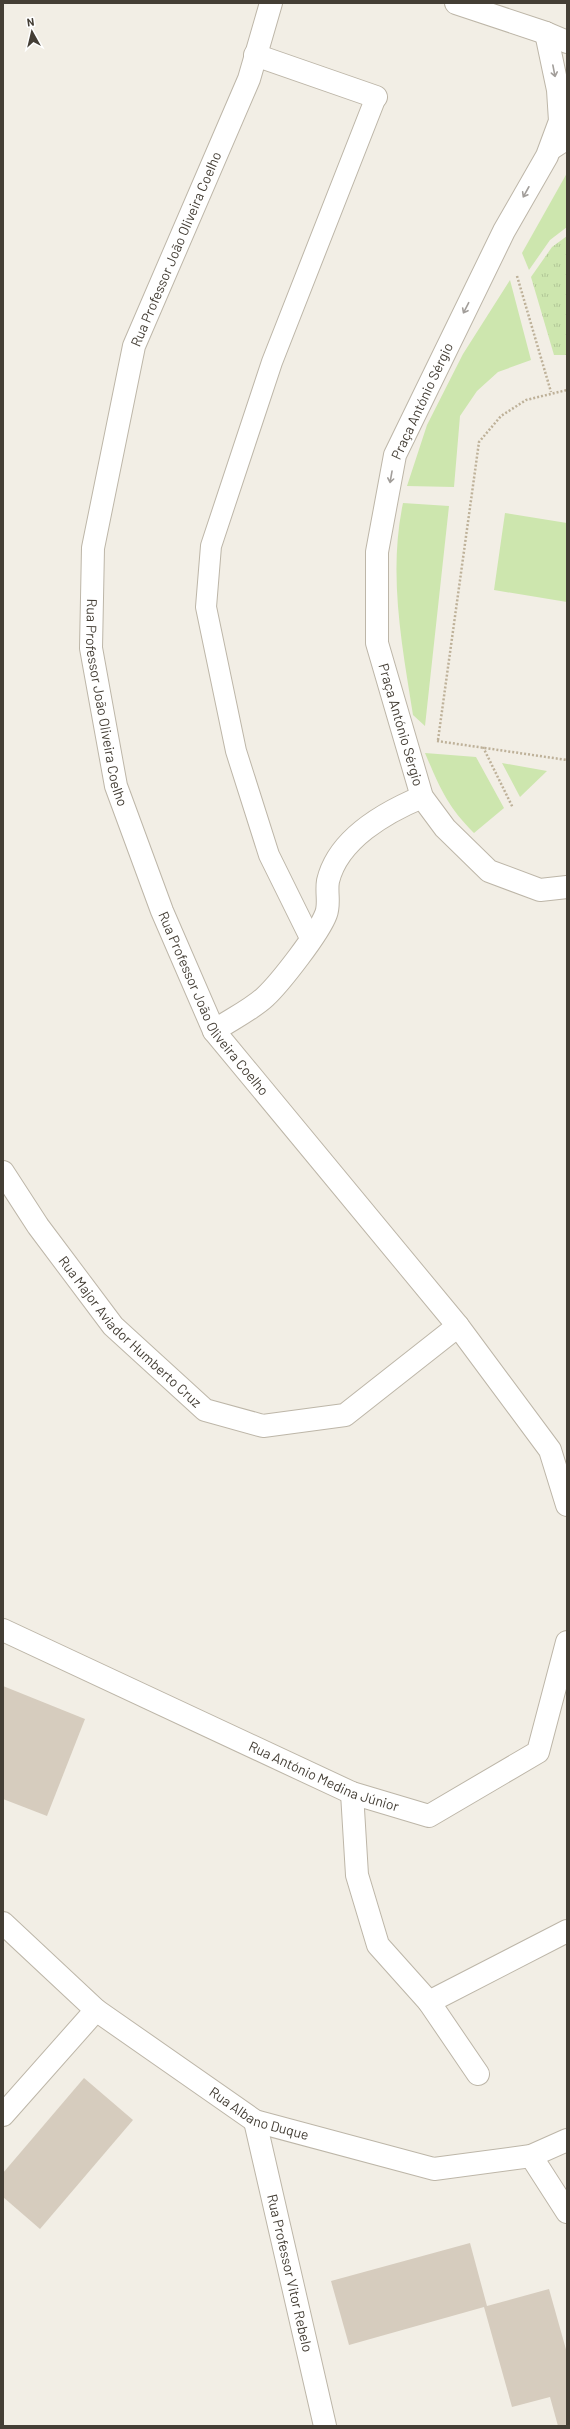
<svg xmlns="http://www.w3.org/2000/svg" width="570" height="2429" viewBox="0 0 570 2429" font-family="Barlow,sans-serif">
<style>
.green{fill:#cde6ae}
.park{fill:url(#park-tufts)}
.building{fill:#d6ccbe}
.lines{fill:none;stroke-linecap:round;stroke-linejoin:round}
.service-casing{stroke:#bdb6a8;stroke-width:16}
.pedestrian-casing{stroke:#bdb6a8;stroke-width:22}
.minor-casing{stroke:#bdb6a8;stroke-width:24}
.path{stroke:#beb199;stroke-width:2.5;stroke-dasharray:2 2;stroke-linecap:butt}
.service{stroke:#fff;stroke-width:14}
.pedestrian{stroke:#fff;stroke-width:20}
.minor{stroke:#fff;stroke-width:22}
.oneway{stroke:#a29e9a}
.labels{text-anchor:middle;stroke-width:4;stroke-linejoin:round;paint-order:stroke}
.street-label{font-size:14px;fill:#443e35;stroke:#fff}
</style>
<defs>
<pattern id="park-tufts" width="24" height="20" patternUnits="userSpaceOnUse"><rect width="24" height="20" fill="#cde6ae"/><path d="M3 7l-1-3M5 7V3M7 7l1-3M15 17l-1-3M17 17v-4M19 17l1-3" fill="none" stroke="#b1c696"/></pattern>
</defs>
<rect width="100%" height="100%" fill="#f2eee5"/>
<g class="green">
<polygon points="567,173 567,227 550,240 529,270 522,253"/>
<polygon points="510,280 531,360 498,372 477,391 460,416 454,487 407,486 427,425 463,354"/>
<path d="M403 503 449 506 425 726 413 715C402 645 388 574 403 503Z"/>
<polygon points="505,513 567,523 567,602 494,590"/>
<path d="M425 753 476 757 504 808 474 833C447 806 440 788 425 753Z"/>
<polygon points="502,763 547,771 520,797"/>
</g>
<polygon class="park" points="567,236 567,355 554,355 531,277 552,247"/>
<g class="building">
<polygon points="3,1686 85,1719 47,1816 3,1799"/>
<polygon points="84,2078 133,2120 40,2229 3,2197 3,2173"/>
<polygon points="470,2243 487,2306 549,2289 567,2353 567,2426 558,2426 550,2397 512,2407 484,2307 349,2345 331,2281"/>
</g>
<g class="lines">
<defs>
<polyline id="service" points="547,156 567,143"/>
<polyline id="pedestrian" points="311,940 269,855 236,751 206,607 211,546 272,362 376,97"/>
<g id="minor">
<path id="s1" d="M271 3 249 79 134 346 93 548 91 648 116 786 162 911 214 1031 458 1326 550 1450 567 1505"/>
<polyline points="456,3 546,33 567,42"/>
<path id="s2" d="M546 33 558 90 560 121 547 156 504 231 395 455 377 552V643L422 797 445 828 489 871 540 890 567 887"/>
<polyline points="255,55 376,97"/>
<path d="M214 1031C230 1020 251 1010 265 997 280 983 319 933 326 914 330 904 326 892 328 881 338 839 386 812 422 797"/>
<path id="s3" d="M3 1172 38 1226 113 1326 205 1410 263 1426 345 1415 458 1326"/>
<path id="s4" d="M3 1630 352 1793 429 1816 538 1752 567 1642"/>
<polyline points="352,1793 357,1875 378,1945 429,2002 478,2074"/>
<path id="s5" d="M3 1923 96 2010 255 2121 434 2169 531 2156 567 2140"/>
<polyline points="429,2002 567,1931"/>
<polyline points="3,2115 96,2010"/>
<path id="s6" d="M255 2121 325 2426"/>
<polyline points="531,2156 567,2212"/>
</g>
</defs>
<use href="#service" class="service-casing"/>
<use href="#pedestrian" class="pedestrian-casing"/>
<use href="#minor" class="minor-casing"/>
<g class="path">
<polyline points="517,276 551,392"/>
<polyline points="438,740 479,442 501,416 526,400 567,390"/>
<polyline points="437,741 567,760"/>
<polyline points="483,747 513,808"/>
</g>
<use href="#service" class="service"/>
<use href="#pedestrian" class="pedestrian"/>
<use href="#minor" class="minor"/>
</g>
<defs><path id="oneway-shaft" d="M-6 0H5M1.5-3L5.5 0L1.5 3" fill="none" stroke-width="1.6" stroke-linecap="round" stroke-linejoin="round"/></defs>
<g class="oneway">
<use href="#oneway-shaft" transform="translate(554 71) rotate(79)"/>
<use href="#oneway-shaft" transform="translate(526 192) rotate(119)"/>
<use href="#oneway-shaft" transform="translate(466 308) rotate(117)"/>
<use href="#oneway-shaft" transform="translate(391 477) rotate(100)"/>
</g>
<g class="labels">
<g class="street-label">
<text transform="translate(176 249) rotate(-67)" y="5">Rua Professor João Oliveira Coelho</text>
<text transform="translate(422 401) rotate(-65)" y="5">Praça António Sérgio</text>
<text dy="5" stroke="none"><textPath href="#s1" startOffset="732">Rua Professor João Oliveira Coelho</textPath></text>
<text dy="5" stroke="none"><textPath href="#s2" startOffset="737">Praça António Sérgio</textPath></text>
<text dy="5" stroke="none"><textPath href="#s1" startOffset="1056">Rua Professor João Oliveira Coelho</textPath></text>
<text dy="5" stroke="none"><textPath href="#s3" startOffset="205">Rua Major Aviador Humberto Cruz</textPath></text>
<text dy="5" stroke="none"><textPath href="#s4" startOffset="353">Rua António Medina Júnior</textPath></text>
<text dy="5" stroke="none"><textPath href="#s5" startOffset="322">Rua Albano Duque</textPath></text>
<text dy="5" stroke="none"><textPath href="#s6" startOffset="156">Rua Professor Vitor Rebelo</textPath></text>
</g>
</g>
<rect width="570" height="2429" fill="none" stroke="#443e35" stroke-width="8"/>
<g transform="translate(32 32) rotate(352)" stroke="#ffffff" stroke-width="3" paint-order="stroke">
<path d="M0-3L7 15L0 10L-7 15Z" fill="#443e35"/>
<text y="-6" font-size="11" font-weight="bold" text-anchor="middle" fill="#443e35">N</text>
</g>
</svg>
